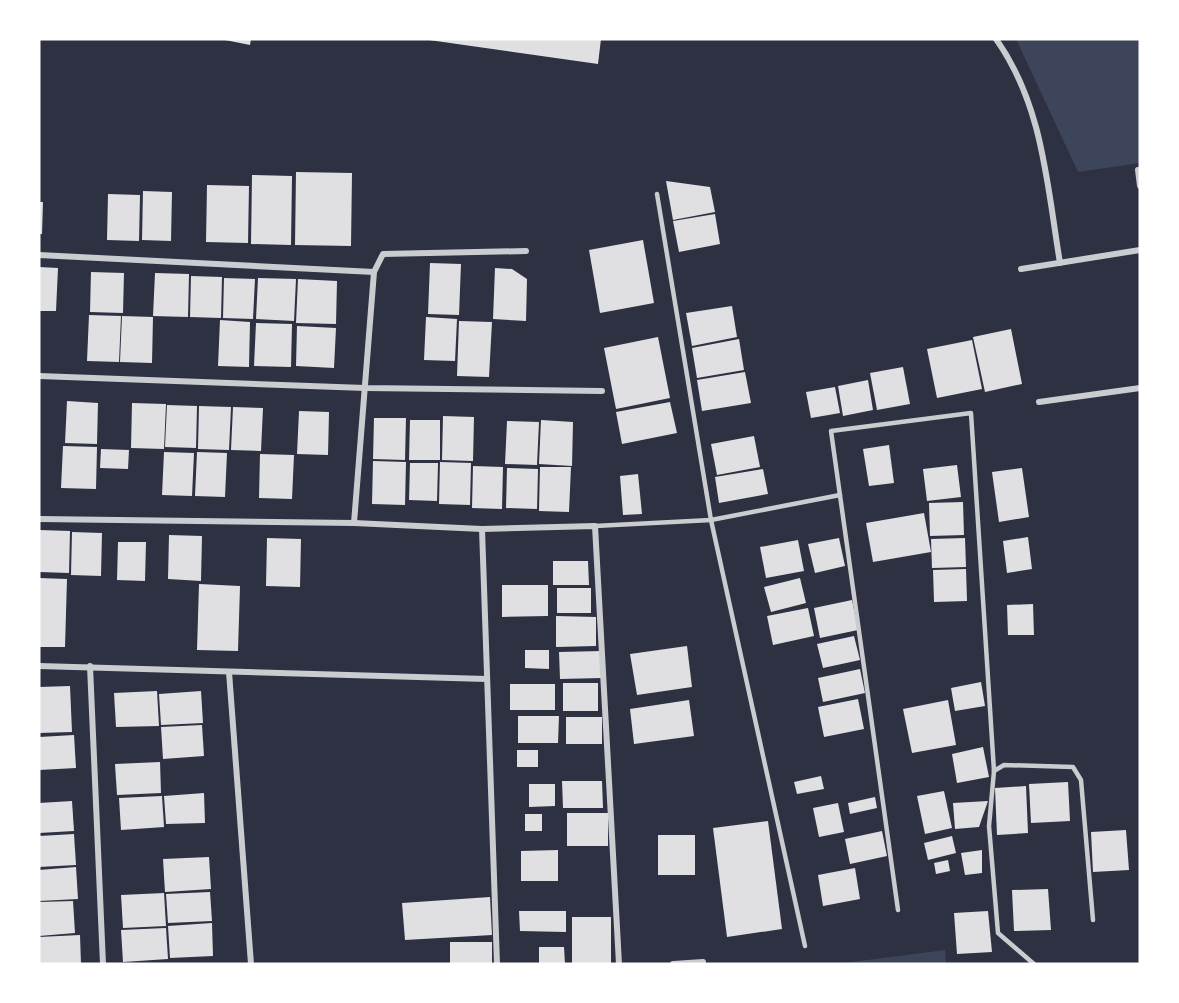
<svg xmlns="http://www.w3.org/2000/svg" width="1179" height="1003" viewBox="0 0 1179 1003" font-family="'Public Sans',sans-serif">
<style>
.green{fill:#3c4559}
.building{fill:#e0e0e3}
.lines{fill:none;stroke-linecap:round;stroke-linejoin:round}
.service{stroke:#caccd0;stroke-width:4.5}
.minor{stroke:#caccd0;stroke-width:6}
</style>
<rect width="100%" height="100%" fill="#2d3142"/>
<g class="green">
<polygon points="1016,39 1140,39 1140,163 1078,172"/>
<polygon points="945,950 946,964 836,964"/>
</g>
<g class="building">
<polygon points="220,39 251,39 250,45"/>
<polygon points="422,39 601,39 598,64"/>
<polygon points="296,172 352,173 351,246 295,245"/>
<polygon points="252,175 292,176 291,245 251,244"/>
<polygon points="666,181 710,187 715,212 673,220"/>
<polygon points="207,185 249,186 248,243 206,242"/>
<polygon points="143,191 172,192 171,241 142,240"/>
<polygon points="108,194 140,195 139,241 107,240"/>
<polygon points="39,202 43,202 42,234 39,234"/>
<polygon points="715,214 720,244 679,252 673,221"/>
<polygon points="643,240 654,303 600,313 589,250"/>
<polygon points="430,263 461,264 459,315 428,314"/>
<polygon points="39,267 58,268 56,311 39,311"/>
<polygon points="495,268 512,269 527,279 526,321 493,319"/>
<polygon points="91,272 124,273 123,313 90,312"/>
<polygon points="155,273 189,274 188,317 153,316"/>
<polygon points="191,276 222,277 221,318 190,317"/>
<polygon points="224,278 255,279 253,319 223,318"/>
<polygon points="258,278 296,279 294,321 256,319"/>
<polygon points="298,279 337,281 336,324 296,323"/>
<polygon points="732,306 737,337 692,346 686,313"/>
<polygon points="89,315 121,316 119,362 87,361"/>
<polygon points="122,316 153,317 152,363 120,362"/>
<polygon points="426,317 457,319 455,361 424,360"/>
<polygon points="220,320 250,322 249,367 218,366"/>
<polygon points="459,321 492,322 489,377 457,376"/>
<polygon points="256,323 292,324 291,367 254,366"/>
<polygon points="297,326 336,328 334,368 296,366"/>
<polygon points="1011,329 1022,384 985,392 973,337"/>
<polygon points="658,337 670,398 616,409 604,348"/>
<polygon points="739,339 744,370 697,378 692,348"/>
<polygon points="972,340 982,389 937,398 927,349"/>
<polygon points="903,367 910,404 877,410 870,373"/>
<polygon points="745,372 751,403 702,411 697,380"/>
<polygon points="868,380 873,410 843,416 838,386"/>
<polygon points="835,387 840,413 811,418 806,392"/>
<polygon points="67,401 98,403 97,444 65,443"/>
<polygon points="670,402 677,433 622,444 616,412"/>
<polygon points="132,403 166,404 164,449 131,448"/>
<polygon points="167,405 197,406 196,448 165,447"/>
<polygon points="199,406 231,407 229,450 198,449"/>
<polygon points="233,407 263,408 261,451 231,450"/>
<polygon points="299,411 329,412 328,455 297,454"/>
<polygon points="443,416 474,417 473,461 442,460"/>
<polygon points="374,418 406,418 405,460 373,459"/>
<polygon points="410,420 440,420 440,460 409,460"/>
<polygon points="541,420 573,422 572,466 539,464"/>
<polygon points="507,421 539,422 537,465 505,464"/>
<polygon points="754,436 760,467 717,475 711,444"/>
<polygon points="889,445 894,483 869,486 863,449"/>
<polygon points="63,446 97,447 96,489 61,488"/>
<polygon points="101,449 129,450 128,469 100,468"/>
<polygon points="164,452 194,453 192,496 162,495"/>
<polygon points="197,452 227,453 225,497 195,496"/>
<polygon points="260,454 294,455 292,499 259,498"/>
<polygon points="373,461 406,462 405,505 372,504"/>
<polygon points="440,462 471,463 470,505 439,504"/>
<polygon points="410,463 438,463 437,501 409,500"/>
<polygon points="957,465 961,497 927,501 923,469"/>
<polygon points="473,466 503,467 502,509 472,508"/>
<polygon points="540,467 571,467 569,512 539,511"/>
<polygon points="507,468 538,469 537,509 506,508"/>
<polygon points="1022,468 1029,517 999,522 992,472"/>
<polygon points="763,469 768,494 719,503 715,477"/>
<polygon points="638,474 642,514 623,515 620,476"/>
<polygon points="963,502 964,535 930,536 929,503"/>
<polygon points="924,513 931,552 873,562 866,523"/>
<polygon points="39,530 70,531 69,573 39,572"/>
<polygon points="72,532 102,533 101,576 71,575"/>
<polygon points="169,535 202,536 201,581 168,579"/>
<polygon points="1028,537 1032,569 1007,573 1003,541"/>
<polygon points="267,538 301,539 300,587 266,586"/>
<polygon points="839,538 845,566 815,573 808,544"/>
<polygon points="965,538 966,567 932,568 931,539"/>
<polygon points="798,540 804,571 766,578 760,547"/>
<polygon points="118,542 146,542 145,581 117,580"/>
<polygon points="553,561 588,561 589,585 553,585"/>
<polygon points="966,569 967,601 934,602 933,570"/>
<polygon points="39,578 67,579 65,647 39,647"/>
<polygon points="800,578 806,603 771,612 764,587"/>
<polygon points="199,584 240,586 238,651 197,650"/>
<polygon points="502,585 548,585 548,616 502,617"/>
<rect x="557" y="588" width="34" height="25"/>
<polygon points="852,600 858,630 820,638 814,608"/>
<polygon points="1033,604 1034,635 1008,635 1007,605"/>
<polygon points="808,608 814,636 773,645 767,616"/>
<polygon points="556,616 596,617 596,646 556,647"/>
<polygon points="854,636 860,660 823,668 817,644"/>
<polygon points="687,646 692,687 637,695 630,654"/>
<polygon points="525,650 549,650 549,669 525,668"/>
<polygon points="602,651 602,678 560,679 559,652"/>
<polygon points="860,669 865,693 823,702 818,678"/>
<polygon points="981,682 985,706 955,711 951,688"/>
<rect x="563" y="683" width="35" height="28"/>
<rect x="510" y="684" width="45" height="26"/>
<polygon points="70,686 72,732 39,733 39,687"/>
<polygon points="157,691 159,726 116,727 114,693"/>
<polygon points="201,691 203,723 161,725 159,694"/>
<polygon points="858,699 864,729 824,737 818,707"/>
<polygon points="689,700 694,736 634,744 630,709"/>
<polygon points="948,700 956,745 912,753 903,709"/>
<polygon points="518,716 559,716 558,743 518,743"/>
<rect x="566" y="717" width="36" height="27"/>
<polygon points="202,725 204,756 163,759 161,727"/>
<polygon points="74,735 76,768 39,770 39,737"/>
<polygon points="983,747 989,777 957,783 952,754"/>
<rect x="517" y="750" width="21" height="17"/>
<polygon points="160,762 161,793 117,795 115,764"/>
<polygon points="821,776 824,789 797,794 794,782"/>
<polygon points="562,781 602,781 603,808 563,808"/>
<polygon points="1068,782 1070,821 1031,823 1029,784"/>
<polygon points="529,784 555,784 555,806 529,807"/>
<polygon points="1026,786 1028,833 997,835 995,788"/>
<polygon points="944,791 952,828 925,834 917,796"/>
<polygon points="204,793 205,823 166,824 164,796"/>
<polygon points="162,796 164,827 121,830 119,798"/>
<polygon points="875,797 877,808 850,814 848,803"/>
<polygon points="72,801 74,831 39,833 39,803"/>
<polygon points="988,801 979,827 955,829 953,803"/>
<polygon points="838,803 844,832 819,837 813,808"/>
<rect x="567" y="813" width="41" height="33"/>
<rect x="525" y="814" width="17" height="17"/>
<polygon points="768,821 782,929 727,937 713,828"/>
<polygon points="1126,830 1129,870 1093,872 1091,832"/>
<polygon points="882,831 887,856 850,864 845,839"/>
<polygon points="74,834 76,865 39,867 39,836"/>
<rect x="658" y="835" width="37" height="40"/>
<polygon points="952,836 956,853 928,860 924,843"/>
<polygon points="558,850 558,881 521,881 521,851"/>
<polygon points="982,850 982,873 965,875 961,853"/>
<polygon points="209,857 211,889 165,892 163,859"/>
<polygon points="948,860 950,871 936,874 934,863"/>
<polygon points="76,867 78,899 39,901 39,870"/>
<polygon points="855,868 860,899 823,906 818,875"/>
<polygon points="1048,889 1051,930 1014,931 1012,890"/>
<polygon points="210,892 212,921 168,923 166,894"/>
<polygon points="164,893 166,926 123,928 121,895"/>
<polygon points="490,897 492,935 405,940 402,903"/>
<polygon points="73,901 75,933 39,936 39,902"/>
<polygon points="519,911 566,911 566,932 520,931"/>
<polygon points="988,911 992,952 957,954 954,913"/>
<rect x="572" y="917" width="39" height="47"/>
<polygon points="212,923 213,956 170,958 168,926"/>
<polygon points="166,928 168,959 123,962 121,930"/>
<polygon points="80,935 81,964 40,964 39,937"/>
<rect x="450" y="942" width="42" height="22"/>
<polygon points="539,947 564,947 565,964 539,964"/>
</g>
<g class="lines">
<g class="service">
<polyline points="657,194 711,520 805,946"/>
<polyline points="595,526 711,520 840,495"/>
<polyline points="994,771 1004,765 1073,767 1081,780 1093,920"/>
<polyline points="898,910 831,431 971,413 994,771 989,826 998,933 1034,964"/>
</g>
<g class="minor">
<path d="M996 39C1043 105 1047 185 1060 263"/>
<polyline points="1138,170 1140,186"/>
<polyline points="39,255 374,272 383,254 526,251"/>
<polyline points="1021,269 1140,250"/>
<polyline points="39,376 365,388 602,391"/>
<polyline points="1039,402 1140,388"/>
<polyline points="39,519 354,523 482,529 595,526 619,964"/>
<polyline points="354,523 374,272"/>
<polyline points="482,529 497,964"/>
<polyline points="39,666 486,679"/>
<polyline points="90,666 103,964"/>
<polyline points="229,672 251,964"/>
<polyline points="673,964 703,962"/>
</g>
</g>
<rect width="1179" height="1003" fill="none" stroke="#ffffff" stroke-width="81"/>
</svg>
